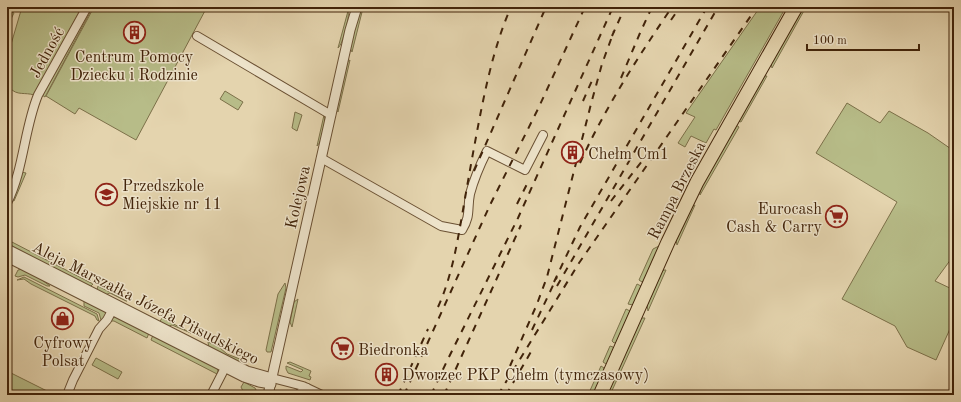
<svg xmlns="http://www.w3.org/2000/svg" width="961" height="402" viewBox="0 0 961 402" font-family="'Old Standard TT',serif">
<style>
.green{fill:#b7bc88;stroke:#7c7049}
.lines{fill:none;stroke-linecap:round;stroke-linejoin:round}
.pedestrian-casing{stroke:#6a5033;stroke-width:8}
.minor-casing{stroke:#6a5033;stroke-width:10}
.tertiary-casing{stroke:#6a5033;stroke-width:11}
.trunk-casing{stroke:#42240a;stroke-width:15}
.pedestrian{stroke:#ede3ca;stroke-width:5.5}
.minor{stroke:#ede3ca;stroke-width:8}
.tertiary{stroke:#ede3ca;stroke-width:9}
.trunk{stroke:#e4d4ae;stroke-width:13}
.rail{stroke:#42240a;stroke-width:2;stroke-dasharray:7 7;stroke-linecap:butt}
.labels{text-anchor:middle;stroke-width:3;stroke-linejoin:round;paint-order:stroke}
.street-label{font-size:16px;fill:#42240a;stroke:#ede3ca}
.poi-label{font-size:16px;fill:#42240a;stroke:#ede3ca;text-anchor:start}
</style>
<rect width="100%" height="100%" fill="#e4d4ae"/>
<filter id="stains"><feTurbulence type="fractalNoise" baseFrequency=".005" numOctaves="4"/><feColorMatrix values="0 0 0 0 .2 0 0 0 0 .09 0 0 0 0 .02 0 0 0 .5 -.17"/></filter>
<radialGradient id="worn" r=".72"><stop offset=".6" stop-color="#630" stop-opacity="0"/><stop offset="1" stop-color="#630" stop-opacity=".3"/></radialGradient>
<g class="green">
<path d="M22 7H82L34 95C25 92 17 96 10 88L11 84 7 81V58Z"/>
<polygon points="90,7 93,7 45,97 42,95"/>
<polygon points="94,7 207,7 136,140 79,108 75,114 46,96"/>
<polygon points="760,7 786,7 716,130 714,129 706,143 691,136 685,147 678,143 695,117 686,113"/>
<polygon points="801,7 806,7 772,68 771,63"/>
<polygon points="360,8 363,8 352,52 350,48"/>
<polygon points="7,9 14,13 7,27"/>
<path d="M348 11C350 16 343 44 338 48Z"/>
<polygon points="350,60 338,112 336,109 347,62"/>
<polygon points="764,76 767,76 741,122 738,121"/>
<polygon points="225,91 243,102 238,110 220,99"/>
<polygon points="847,103 880,123 889,111 928,133 954,151 954,255 935,281 954,290 954,320 936,360 907,347 895,326 842,299 897,202 816,153"/>
<polygon points="295,112 302,115 297,131 292,128"/>
<path d="M324 115C326 123 323 140 317 146Z"/>
<polygon points="736,125 739,127 700,195 700,188"/>
<polygon points="21,172 26,173 14,201 12,200"/>
<polygon points="695,205 677,245 676,240 691,207"/>
<polygon points="10,241 93,284 90,287 8,246"/>
<polygon points="661,245 644,281 642,282 639,280 653,249"/>
<polygon points="23,269 34,274 50,286 47,286 25,275 18,277 15,276 18,270"/>
<polygon points="664,270 666,270 648,311 647,305 661,273"/>
<polygon points="24,277 97,314 99,321 97,320 95,316 31,284 24,279 17,280"/>
<polygon points="285,283 286,288 271,352 267,352 266,350 278,294"/>
<polygon points="637,284 641,286 641,289 633,305 628,304"/>
<polygon points="98,286 127,301 126,301 110,293 105,295 97,290"/>
<polygon points="298,299 292,327 290,322 294,302"/>
<polygon points="84,301 105,311 106,315 103,320 101,320 99,313 84,306"/>
<polygon points="626,309 630,311 617,342 614,343 612,341"/>
<polygon points="115,317 149,333 147,338 114,321 110,321 111,319"/>
<polygon points="162,318 191,333 172,325 166,327 159,323"/>
<polygon points="642,318 645,318 610,395 606,395 640,319"/>
<polygon points="153,335 217,368 218,371 217,374 151,340"/>
<polygon points="208,342 219,347 227,354 245,361 243,366 209,348"/>
<polygon points="610,346 613,347 614,349 608,362 606,364 603,362"/>
<polygon points="96,358 122,372 118,379 92,365"/>
<polygon points="290,362 311,371 309,376 311,377 310,380 288,373 286,369 286,366 301,372 303,370 287,363"/>
<polygon points="601,366 604,368 604,370 593,395 588,395"/>
<polygon points="7,371 51,393 50,395 7,395"/>
<polygon points="244,382 255,388 259,395 251,395 243,391 241,387"/>
</g>
<g class="lines">
<defs>
<polyline id="pedestrian" points="7,282 7,284"/>
<g id="minor">
<polyline points="197,36 331,115"/>
<path d="M321 158 441 226 462 230C471 216 467 209 470 194 474 179 480 165 487 151L525 170 543 135"/>
<path d="M7 203C24 169 24 129 38 95L87 7"/>
<polyline points="272,378 303,386 322,395"/>
<polyline points="67,395 73,380 99,329 107,320 115,305"/>
<polyline points="211,395 228,362"/>
<polyline points="297,395 307,388"/>
</g>
<g id="tertiary">
<polyline points="7,249 247,371 272,378"/>
<polyline points="7,257 244,377 259,382 271,384"/>
<polyline points="268,395 350,30 357,7"/>
</g>
<polyline id="trunk" points="600,395 668,242 697,182 796,7"/>
</defs>
<use href="#pedestrian" class="pedestrian-casing"/>
<use href="#minor" class="minor-casing"/>
<use href="#tertiary" class="tertiary-casing"/>
<use href="#trunk" class="trunk-casing"/>
<use href="#pedestrian" class="pedestrian"/>
<use href="#minor" class="minor"/>
<use href="#tertiary" class="tertiary"/>
<use href="#trunk" class="trunk"/>
<g class="rail">
<polyline points="671,20 680,7"/>
<polyline points="612,36 625,7"/>
<polyline points="621,78 640,33 652,7"/>
<polyline points="583,101 594,76"/>
<path d="M580 163C605 108 638 57 672 7"/>
<polyline points="474,171 546,7"/>
<polyline points="611,201 649,152"/>
<polyline points="517,204 527,184"/>
<polyline points="554,282 580,227 707,7"/>
<polyline points="557,286 718,7"/>
<path d="M438 307C452 276 457 244 463 210 469 175 475 141 482 106 489 72 497 39 511 7"/>
<polyline points="532,330 557,277"/>
<polyline points="510,366 537,304 547,277 591,104 602,64 614,31"/>
<polyline points="398,395 428,329"/>
<polyline points="404,395 490,205 538,109 585,7"/>
<polyline points="431,395 446,363 518,218 613,7"/>
<polyline points="444,395 521,225"/>
<polyline points="498,395 579,263 757,7"/>
<polyline points="506,395 532,350"/>
</g>
</g>
<defs>
<symbol id="building-ring" viewBox="-11 -11 22 22"><circle r="9.5" fill="#ede3ca" stroke="#8f2418" stroke-width="1.5"/><path d="M-4-6H4V6H1V3H-1V6H-4ZM-2.5-4.3h1.7v1.8h-1.7ZM.8-4.3h1.7v1.8H.8ZM-2.5-1h1.7V.8h-1.7ZM.8-1h1.7V.8H.8Z" fill="#8f2418"/></symbol>
<symbol id="school-ring" viewBox="-11 -11 22 22"><circle r="9.5" fill="#ede3ca" stroke="#8f2418" stroke-width="1.5"/><path d="M0-5L7-2L0 1L-7-2ZM-4 1L0 2.5L4 1V4Q0 6-4 4Z" fill="#8f2418"/></symbol>
<symbol id="supermarket-ring" viewBox="-11 -11 22 22"><circle r="9.5" fill="#ede3ca" stroke="#8f2418" stroke-width="1.5"/><path d="M-6-5.5h2.5l.6 2H6L4.5 2H-2.5L-4.4-4H-6ZM-1.5 3.2a1.3 1.3 0 1 0 .1 0ZM3 3.2a1.3 1.3 0 1 0 .1 0Z" fill="#8f2418"/></symbol>
<symbol id="shop-ring" viewBox="-11 -11 22 22"><circle r="9.5" fill="#ede3ca" stroke="#8f2418" stroke-width="1.5"/><path d="M-5-2.5h2.3a2.7 3.5 0 0 1 5.4 0H5L5.5 6h-11ZM-1.5-2.5h3a1.5 2.3 0 0 0-3 0Z" fill="#8f2418"/></symbol>
</defs>
<g fill-rule="evenodd">
<use href="#building-ring" x="122" y="20" width="25" height="25"/>
<use href="#building-ring" x="560" y="140" width="25" height="25"/>
<use href="#school-ring" x="94" y="182" width="25" height="25"/>
<use href="#supermarket-ring" x="824" y="204" width="25" height="25"/>
<use href="#shop-ring" x="50" y="306" width="25" height="25"/>
<use href="#supermarket-ring" x="330" y="336" width="25" height="25"/>
<use href="#building-ring" x="374" y="362" width="25" height="25"/>
</g>
<g class="labels">
<g class="street-label">
<text transform="translate(46 52) rotate(-61)" y="6">Jedność</text>
<text transform="translate(676 190) rotate(-63)" y="6">Rampa Brzeska</text>
<text transform="translate(297 197) rotate(-77)" y="6">Kolejowa</text>
<text transform="translate(146 302) rotate(27)" y="6">Aleja Marszałka Józefa Piłsudskiego</text>
</g>
<g class="poi-label">
<text x="134" y="62" text-anchor="middle">Centrum Pomocy<tspan x="134" dy="18">Dziecku i Rodzinie</tspan></text>
<text x="588" y="159">Chełm Cm1</text>
<text x="122" y="191">Przedszkole<tspan x="122" dy="18">Miejskie nr 11</tspan></text>
<text x="822" y="214" text-anchor="end">Eurocash<tspan x="822" dy="18">Cash &amp; Carry</tspan></text>
<text x="63" y="348" text-anchor="middle">Cyfrowy<tspan x="63" dy="18">Polsat</tspan></text>
<text x="358" y="355">Biedronka</text>
<text x="402" y="380">Dworzec PKP Chełm (tymczasowy)</text>
</g>
</g>
<rect width="961" height="402" fill="none" stroke="#e4d4ae" stroke-width="24"/>
<rect x="8" y="8" width="945" height="386" fill="none" stroke="#42240a" stroke-width="2"/>
<rect x="12" y="12" width="937" height="378" fill="none" stroke="#42240a"/>
<path d="M807 44v6h112v-6" fill="none" stroke="#42240a" stroke-width="2"/>
<text x="813" y="44" font-size="12" fill="#42240a" stroke="#ede3ca" stroke-width="3" paint-order="stroke">100 m</text>
<rect width="100%" height="100%" filter="url(#stains)"/>
<rect width="100%" height="100%" fill="url(#worn)"/>
</svg>
